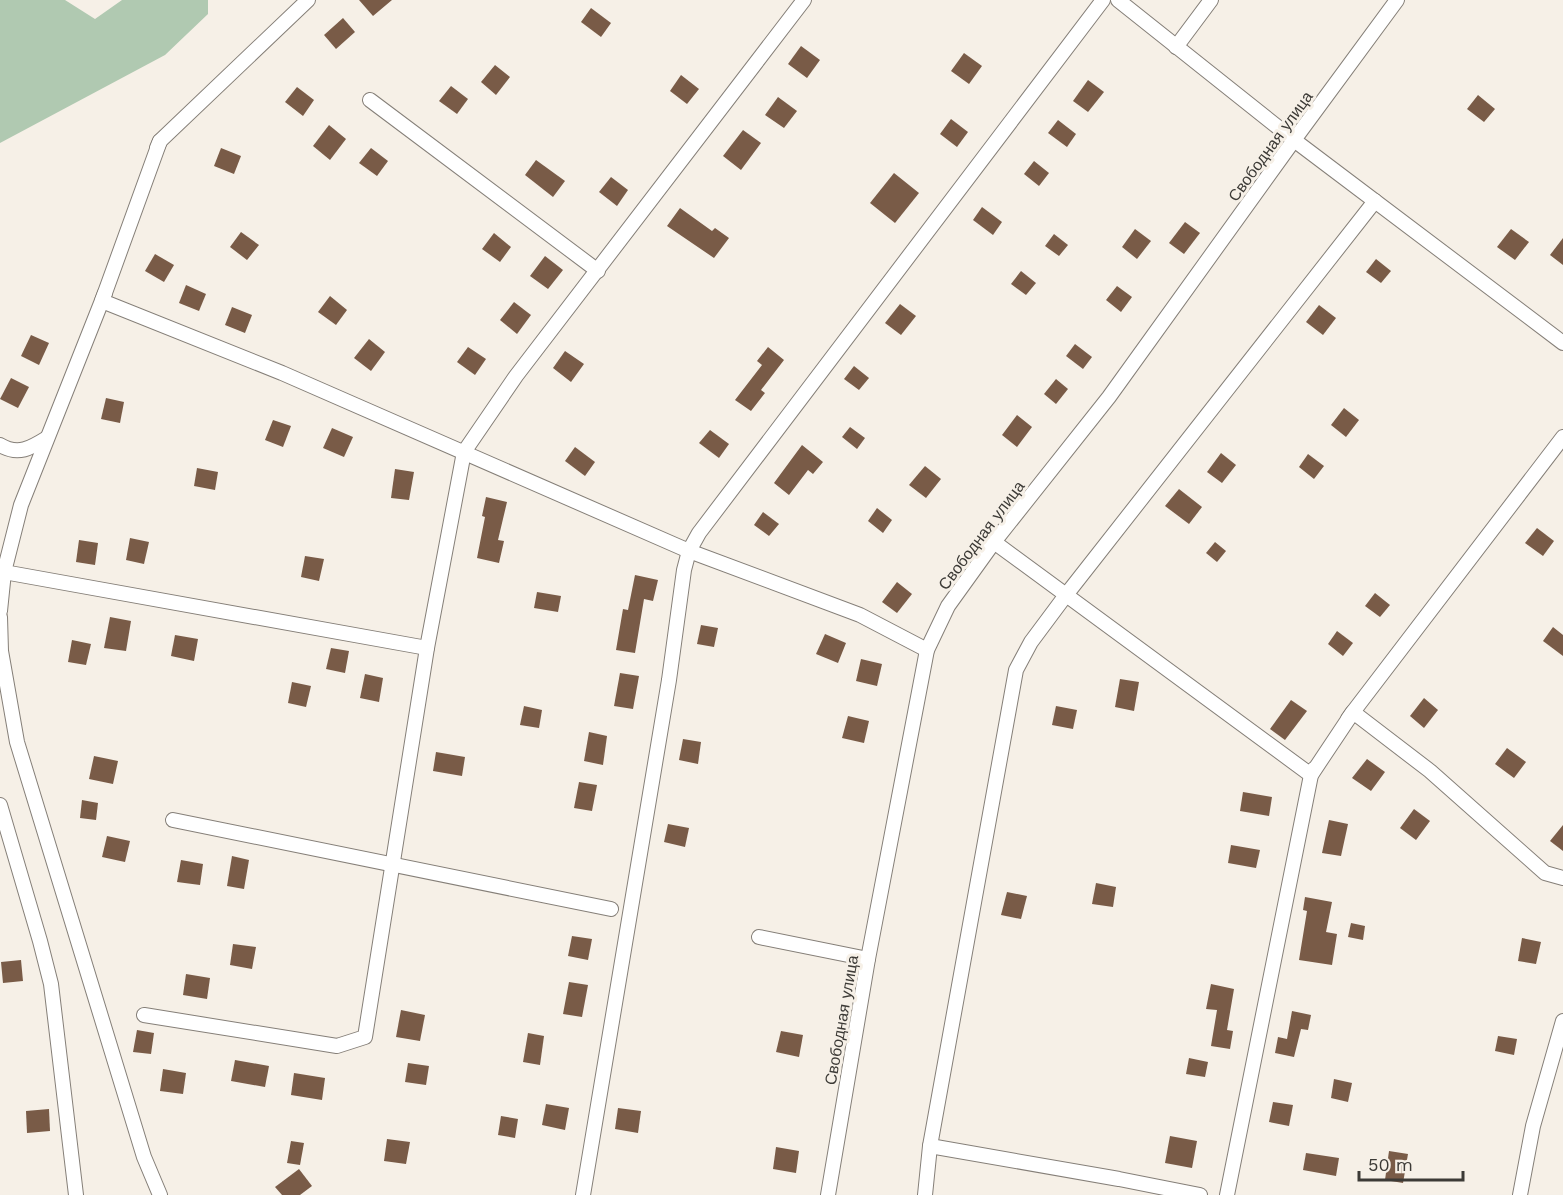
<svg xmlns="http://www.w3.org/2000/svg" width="1563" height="1195" viewBox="0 0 1563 1195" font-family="'Work Sans',sans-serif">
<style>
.green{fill:#b0c9b1}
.building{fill:#795b47}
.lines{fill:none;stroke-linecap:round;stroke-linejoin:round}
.minor-casing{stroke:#857f78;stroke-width:16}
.minor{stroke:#fff;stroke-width:14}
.labels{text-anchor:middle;stroke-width:6;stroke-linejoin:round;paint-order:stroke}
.street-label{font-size:16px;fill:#3c3a36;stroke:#f6f0e7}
</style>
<rect width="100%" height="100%" fill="#f6f0e7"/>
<polygon class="green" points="0,0 65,0 95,19 122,0 208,0 208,14 165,55 0,143"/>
<g class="building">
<polygon points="359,0 392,0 373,16"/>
<polygon points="591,8 611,23 601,37 581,22"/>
<polygon points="343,18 355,32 336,49 324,35"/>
<polygon points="801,46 820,60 807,78 788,64"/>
<polygon points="964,53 982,66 969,84 951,71"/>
<polygon points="495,65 510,77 496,95 481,82"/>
<polygon points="681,75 699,89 687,104 670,91"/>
<polygon points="1088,80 1104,92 1088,112 1073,101"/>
<polygon points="451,86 468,99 457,114 439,101"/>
<polygon points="297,87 314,100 303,116 285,102"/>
<polygon points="1478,95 1495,109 1484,122 1467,109"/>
<polygon points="778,97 797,111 784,128 765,115"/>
<polygon points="951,119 968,132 957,147 940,134"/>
<polygon points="1058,120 1076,134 1067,147 1048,133"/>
<polygon points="329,125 346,139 330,160 313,146"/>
<polygon points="743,130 761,143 741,170 723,156"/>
<polygon points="221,148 241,156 234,174 214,166"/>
<polygon points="371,148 388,161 377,176 359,163"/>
<polygon points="536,160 565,181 553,197 525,175"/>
<polygon points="1034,161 1049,173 1039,186 1024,174"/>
<polygon points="894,173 919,193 895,223 870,203"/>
<polygon points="611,177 628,190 617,206 599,192"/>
<polygon points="982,207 1002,222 993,235 973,220"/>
<polygon points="680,208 712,231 715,228 729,238 714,258 667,226"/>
<polygon points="1185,222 1200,233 1184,254 1169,243"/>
<polygon points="1135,229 1151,241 1137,259 1122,247"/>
<polygon points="1511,229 1529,242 1515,260 1497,247"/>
<polygon points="241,232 259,245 247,260 230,247"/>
<polygon points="494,233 511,247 500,262 482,249"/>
<polygon points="1054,234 1068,245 1059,256 1045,246"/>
<polygon points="1563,238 1563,265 1550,255"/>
<polygon points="155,254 174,265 164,282 145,271"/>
<polygon points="545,256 563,270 548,289 530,276"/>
<polygon points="1376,259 1391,271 1381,283 1366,272"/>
<polygon points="1021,271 1036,283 1026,295 1011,284"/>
<polygon points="186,285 206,294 199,311 179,303"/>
<polygon points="1117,286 1132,297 1121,312 1106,300"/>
<polygon points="330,296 347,310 336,325 318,312"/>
<polygon points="514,302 531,315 517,334 500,320"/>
<polygon points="900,304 916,316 901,335 885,323"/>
<polygon points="1319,305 1336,318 1323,335 1306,322"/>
<polygon points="232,307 252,315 245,333 225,325"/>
<polygon points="31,335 49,343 39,365 21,356"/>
<polygon points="369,339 385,352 371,371 354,358"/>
<polygon points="1075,344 1092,357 1083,369 1066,356"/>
<polygon points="468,347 486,359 475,375 457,362"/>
<polygon points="768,347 784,360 761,390 765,393 751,411 735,400 762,365 757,361"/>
<polygon points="565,351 584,364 571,382 553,368"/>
<polygon points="854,366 869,378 859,390 844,379"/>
<polygon points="11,378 29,387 18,408 0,399"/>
<polygon points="1056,379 1068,389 1056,404 1044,394"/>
<polygon points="106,398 124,402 120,423 101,419"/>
<polygon points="1344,408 1359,420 1346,437 1331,425"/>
<polygon points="1017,415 1032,427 1017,447 1002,435"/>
<polygon points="273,420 291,426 283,447 265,440"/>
<polygon points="850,427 865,438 857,449 842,437"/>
<polygon points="332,428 353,437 344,457 323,448"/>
<polygon points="710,430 729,444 719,458 699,443"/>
<polygon points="802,445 823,462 813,474 808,470 789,495 774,483"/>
<polygon points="575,447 595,462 585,476 565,461"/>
<polygon points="1221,453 1236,465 1222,483 1207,472"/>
<polygon points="1308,454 1324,466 1314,479 1299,467"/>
<polygon points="925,466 941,479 926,498 909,485"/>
<polygon points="197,468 218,472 215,490 194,486"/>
<polygon points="395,469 414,472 409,500 391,498"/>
<polygon points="1179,489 1202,507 1189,524 1165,506"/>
<polygon points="486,497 507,502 498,540 504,541 499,563 477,558 485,517 482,516"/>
<polygon points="877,508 892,520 883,533 868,521"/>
<polygon points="763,512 779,524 769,536 754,525"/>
<polygon points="1537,528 1554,541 1543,556 1525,543"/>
<polygon points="130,538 149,542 144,564 126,560"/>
<polygon points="79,540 98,543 95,565 76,562"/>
<polygon points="1215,542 1226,551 1217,562 1206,553"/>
<polygon points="305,556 324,559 319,581 301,577"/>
<polygon points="635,575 658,580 653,601 644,599 635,653 616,650 623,609 628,610"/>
<polygon points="897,582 912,594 897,613 882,602"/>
<polygon points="537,592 561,596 558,612 534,608"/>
<polygon points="1375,593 1390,605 1380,617 1365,606"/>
<polygon points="110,617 131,621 126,651 104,648"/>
<polygon points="701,625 718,628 714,647 697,644"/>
<polygon points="1553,627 1563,635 1563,656 1543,641"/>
<polygon points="1337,631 1353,643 1343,656 1328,644"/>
<polygon points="825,634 846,643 838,663 816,654"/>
<polygon points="175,635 198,639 194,661 171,656"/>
<polygon points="72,640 91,644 86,665 68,662"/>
<polygon points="331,648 349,651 345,673 326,669"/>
<polygon points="861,659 882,664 877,686 856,681"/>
<polygon points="620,673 639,676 633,709 614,706"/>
<polygon points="365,674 383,678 379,702 360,698"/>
<polygon points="1120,679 1139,682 1134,711 1115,707"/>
<polygon points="292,682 311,686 306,707 288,703"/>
<polygon points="1424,698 1438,710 1424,728 1410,716"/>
<polygon points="1291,700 1307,711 1285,740 1270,729"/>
<polygon points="524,706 542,710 539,728 520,725"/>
<polygon points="1056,706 1077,710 1073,729 1052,725"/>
<polygon points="848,716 869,721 864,743 842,738"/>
<polygon points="589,732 607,736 603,765 584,761"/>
<polygon points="683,739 701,742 698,764 679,760"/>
<polygon points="1507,748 1526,762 1514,778 1495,764"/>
<polygon points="436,752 465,757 462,776 433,771"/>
<polygon points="94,756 118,761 113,784 89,779"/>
<polygon points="1367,759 1385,772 1371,791 1352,778"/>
<polygon points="579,782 597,785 592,811 574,808"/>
<polygon points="1243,792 1272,797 1269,816 1240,811"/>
<polygon points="82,800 98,803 96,820 80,818"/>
<polygon points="1414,809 1430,821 1416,840 1400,828"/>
<polygon points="1329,820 1348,824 1341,856 1322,853"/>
<polygon points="668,824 689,828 685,847 664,842"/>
<polygon points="1563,825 1563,851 1550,841"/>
<polygon points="107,836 130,841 125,862 102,857"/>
<polygon points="1231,845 1260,850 1256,868 1228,863"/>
<polygon points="232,856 249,860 244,889 227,886"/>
<polygon points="181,860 203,864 200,885 177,882"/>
<polygon points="1096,883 1116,887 1113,907 1092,904"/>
<polygon points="1007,892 1027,896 1021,919 1001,915"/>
<polygon points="1305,897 1332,902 1326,932 1337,934 1332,965 1299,960 1307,911 1303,910"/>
<polygon points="1351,923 1365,926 1363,940 1348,937"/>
<polygon points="572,936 592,939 588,960 568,956"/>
<polygon points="1522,938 1541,942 1536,964 1518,961"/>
<polygon points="233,944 256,947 252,969 230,965"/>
<polygon points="21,960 23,981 3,983 1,962"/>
<polygon points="186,974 210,978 207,999 183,995"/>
<polygon points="569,982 588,985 582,1017 563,1014"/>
<polygon points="1211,984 1234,989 1227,1030 1233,1031 1230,1049 1211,1046 1217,1010 1206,1009"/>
<polygon points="401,1010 425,1015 420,1041 396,1037"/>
<polygon points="1292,1011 1311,1015 1308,1030 1301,1029 1294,1057 1275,1053 1278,1037 1287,1039"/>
<polygon points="137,1030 154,1033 151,1054 133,1052"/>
<polygon points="781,1031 803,1035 799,1057 776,1052"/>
<polygon points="528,1033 544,1036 540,1065 523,1062"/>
<polygon points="1498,1036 1517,1039 1514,1055 1495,1051"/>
<polygon points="1189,1058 1208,1062 1205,1077 1186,1074"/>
<polygon points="235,1060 269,1066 265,1087 231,1081"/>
<polygon points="408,1063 429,1066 426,1085 405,1082"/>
<polygon points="163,1069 186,1073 183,1094 160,1091"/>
<polygon points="294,1073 325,1078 322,1100 291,1095"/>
<polygon points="1334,1079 1352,1083 1348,1102 1331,1098"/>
<polygon points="1273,1102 1293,1105 1289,1126 1269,1122"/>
<polygon points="546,1104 569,1108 565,1130 542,1125"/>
<polygon points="618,1108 641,1111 638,1133 615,1129"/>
<polygon points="49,1109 50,1131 27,1133 26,1111"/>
<polygon points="501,1116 518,1119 515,1138 498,1135"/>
<polygon points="1170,1136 1197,1141 1192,1168 1165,1163"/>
<polygon points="387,1139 410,1142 406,1164 384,1161"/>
<polygon points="291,1141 304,1143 300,1165 287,1163"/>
<polygon points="776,1147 799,1151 796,1173 773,1169"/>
<polygon points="1389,1151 1408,1154 1403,1183 1385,1180"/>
<polygon points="1306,1153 1339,1158 1336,1176 1303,1170"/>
<polygon points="299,1169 312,1186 300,1195 282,1195 275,1187"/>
</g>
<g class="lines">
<defs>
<g id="minor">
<polyline points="1118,0 1294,140 1563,343"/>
<polyline points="1176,47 1211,0"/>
<polyline points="370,100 598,271"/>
<polyline points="160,141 102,301 282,373 689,551 860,615 927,650"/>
<polyline points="157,148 160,141 308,0"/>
<path d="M0 445C18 456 31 448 47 438"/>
<polyline points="994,542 1311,775 1314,769"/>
<polyline points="4,572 427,648"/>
<polyline points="0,611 4,572 21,505 105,293"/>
<polyline points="0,617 1,651 17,742 144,1157 160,1195"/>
<polyline points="1348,719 1353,712 1430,771 1545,873 1563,878"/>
<polyline points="0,805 40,941 51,984 76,1195"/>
<polyline points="173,820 611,909"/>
<polyline points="759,937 868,959"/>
<polyline points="144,1015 337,1046 365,1037 427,648 464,452 516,376 804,0"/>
<polyline points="930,1146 1119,1179 1200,1195"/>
<polyline points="583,1195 669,680 684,570 689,551 699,533 1103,0"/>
<polyline points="828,1195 868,959 927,650 948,606 994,542 1109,397 1294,140 1397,0"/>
<polyline points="925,1195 930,1146 1016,670 1031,642 1066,595 1375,201"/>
<polyline points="1227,1195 1311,775 1353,712 1563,437"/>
<polyline points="1520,1195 1533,1126 1563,1021"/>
</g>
</defs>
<use href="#minor" class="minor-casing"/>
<use href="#minor" class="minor"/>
</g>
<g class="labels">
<g class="street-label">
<text transform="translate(1270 146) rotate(-54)" y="6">Свободная улица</text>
<text transform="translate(981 535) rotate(-53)" y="6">Свободная улица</text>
<text transform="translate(841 1020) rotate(-80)" y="6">Свободная улица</text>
</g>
</g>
<path d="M1359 1171v9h104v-9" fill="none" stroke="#3c3a36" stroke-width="3"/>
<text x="1368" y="1171" font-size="18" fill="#3c3a36" stroke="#f6f0e7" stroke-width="4.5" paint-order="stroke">50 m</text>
</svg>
